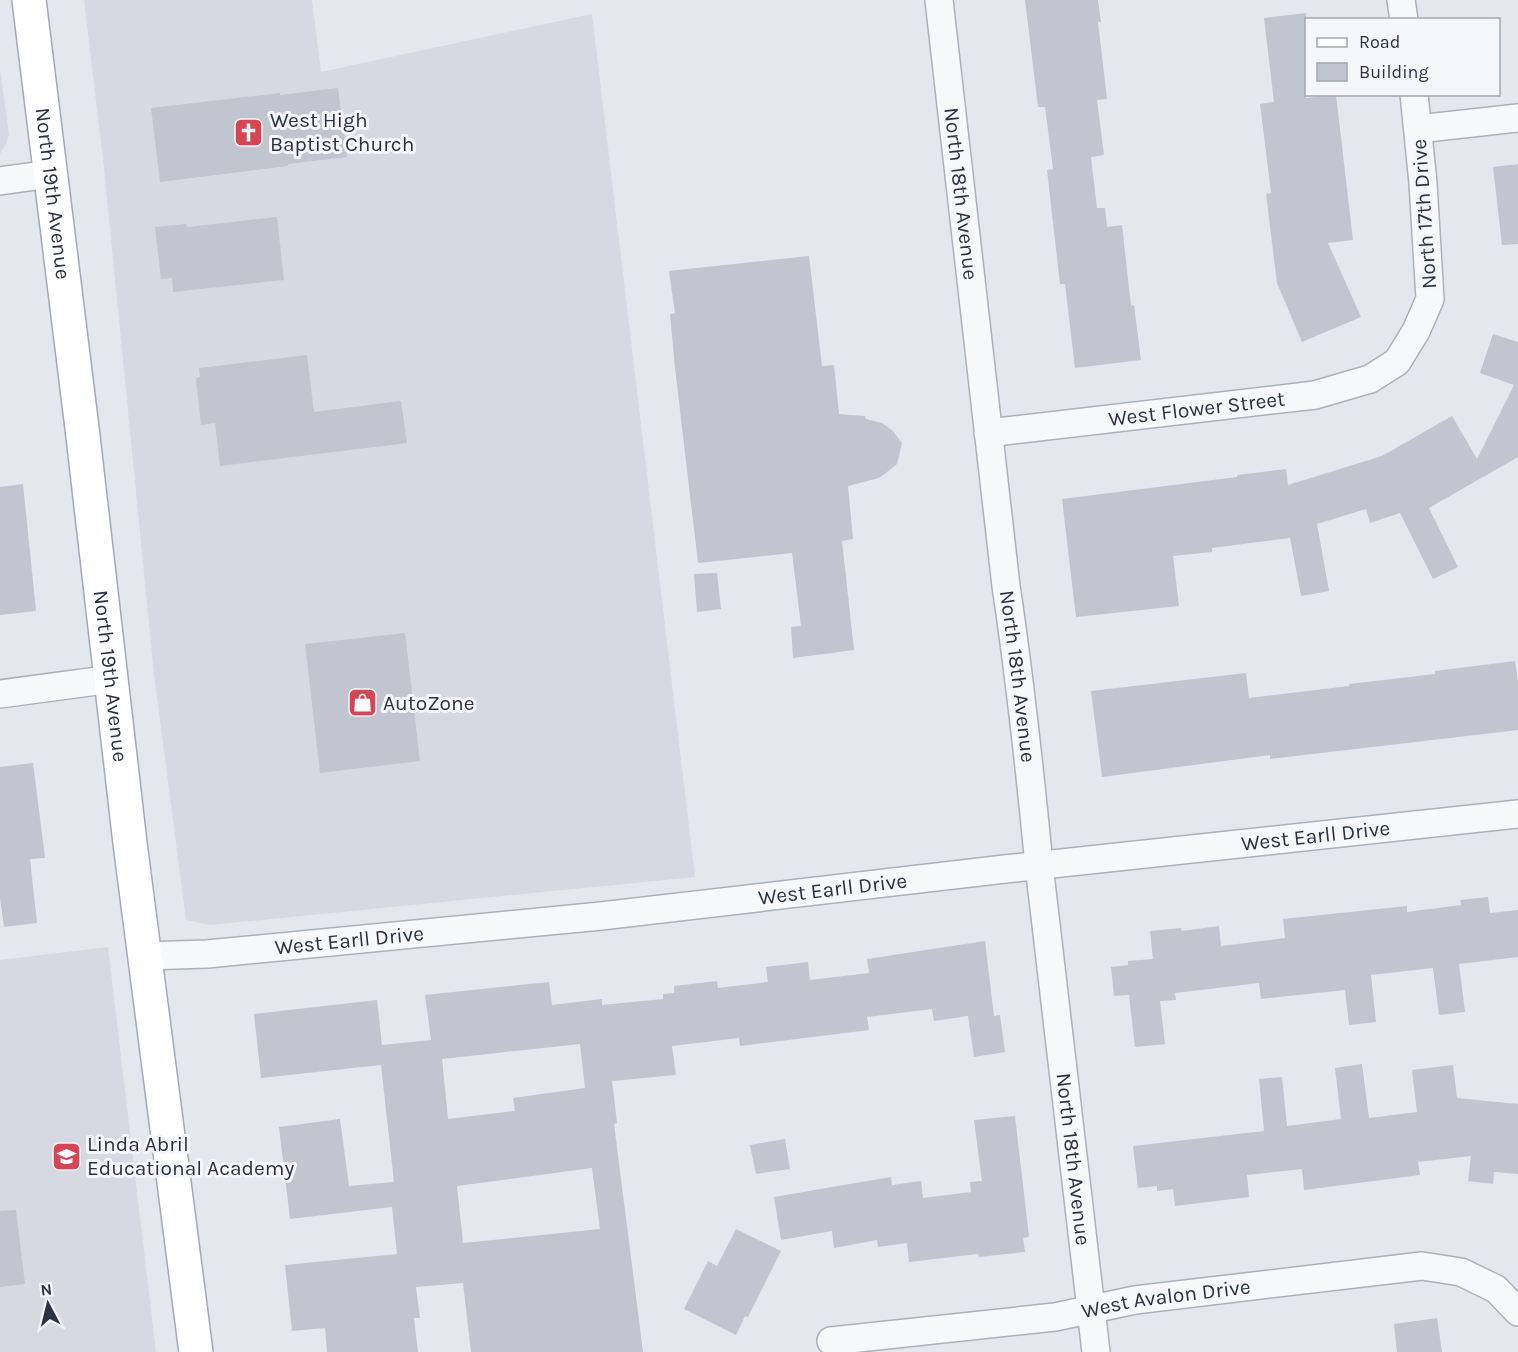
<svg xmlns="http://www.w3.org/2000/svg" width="1518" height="1352" viewBox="0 0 1518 1352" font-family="Karla,sans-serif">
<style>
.built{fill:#d6d9e1}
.building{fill:#c0c5cf;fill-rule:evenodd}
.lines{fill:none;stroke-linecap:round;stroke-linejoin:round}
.minor-casing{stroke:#acb1ba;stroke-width:30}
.primary-casing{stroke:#a2aab9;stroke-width:36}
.minor{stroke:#f7f8fa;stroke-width:27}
.primary{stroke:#fff;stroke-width:33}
.labels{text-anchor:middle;stroke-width:6;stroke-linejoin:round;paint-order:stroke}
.poi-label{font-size:21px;fill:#2a3346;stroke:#f4f6f9;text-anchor:start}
.street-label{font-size:21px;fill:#2a3346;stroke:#f4f6f9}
</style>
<rect width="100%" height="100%" fill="#e4e7ec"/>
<g class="built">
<polygon points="84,0 312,0 321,72 592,14 695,877 210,925 186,920 154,674 104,168"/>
<polygon points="0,69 9,134 6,144 0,154"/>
<polygon points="108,947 156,1352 0,1352 0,960"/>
</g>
<g class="building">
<polygon points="1025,0 1098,0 1101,22 1098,22 1107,99 1097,100 1104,155 1091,157 1097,208 1105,208 1107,227 1122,225 1131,306 1134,305 1141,360 1075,368 1065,284 1060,284 1052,214 1047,170 1053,169 1045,107 1038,107"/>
<polygon points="1306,13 1306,98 1336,95 1353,240 1328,243 1361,317 1302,342 1277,283 1266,194 1271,193 1260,104 1274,102 1264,18"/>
<polygon points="338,88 347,157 288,164 288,166 160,182 151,108 280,93 280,95"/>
<polygon points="1518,164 1518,244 1502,245 1493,167"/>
<polygon points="277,217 284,280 173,292 172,278 161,279 155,227 186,224 187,227"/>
<polygon points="809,256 822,366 834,365 839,414 865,416 866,419 882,423 893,431 902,443 897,464 891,469 879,478 848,486 853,539 842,541 854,650 793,658 791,627 801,626 792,553 698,563 675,368 670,314 675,313 669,271"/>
<polygon points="1493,334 1518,342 1518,457 1429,508 1458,567 1433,579 1400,513 1370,523 1366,509 1317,524 1329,591 1301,596 1290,538 1212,548 1212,552 1173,556 1179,606 1076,617 1062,499 1237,477 1237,475 1286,469 1288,485 1382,456 1452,416 1477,459 1514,385 1480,373"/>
<polygon points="307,355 314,412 401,401 407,443 220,466 215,423 201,425 196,378 200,377 199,368"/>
<polygon points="23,484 36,611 0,615 0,487"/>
<polygon points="717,573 721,609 697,612 694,574"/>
<polygon points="405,633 420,761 320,773 305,644"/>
<polygon points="1515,661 1518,681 1518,730 1270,759 1270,755 1102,777 1091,691 1246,673 1249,698 1349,686 1349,684 1435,674 1435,671"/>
<polygon points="33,763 45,858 30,859 37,923 4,927 0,898 0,767"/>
<polygon points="1488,897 1490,913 1518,910 1518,957 1459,964 1465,1012 1439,1015 1433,968 1371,975 1376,1022 1349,1025 1345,990 1261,999 1259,983 1175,993 1176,1000 1160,1001 1165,1044 1135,1047 1129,995 1114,996 1111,967 1128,965 1128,961 1153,959 1150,931 1181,928 1182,931 1219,926 1221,946 1285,938 1283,919 1407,906 1407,912 1461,905 1460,900"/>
<path d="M985 941 994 1016 1000 1015 1005 1052 974 1057 968 1016 934 1021 932 1009 867 1017 869 1030 845 1033 740 1046 739 1038 672 1046 676 1075 612 1081 617 1123 614 1124 643 1352H471L463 1283 416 1287 420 1318H414L418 1352H327L325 1328 292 1331 285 1265 397 1254 392 1207 290 1219 279 1127 340 1119 349 1186 394 1182 381 1065 261 1078 254 1014 377 1000 382 1045 431 1040 425 995 549 982 552 1005 602 999V1005L663 999V994L674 993V986L717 981 718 988 768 982 766 967 808 962 810 980 869 973 867 959ZM580 1044 585 1088 513 1098 515 1111 448 1119 442 1059ZM592 1168 600 1229 463 1243 457 1186Z"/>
<polygon points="1362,1064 1369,1118 1417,1112 1412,1070 1453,1065 1457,1098 1518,1104 1518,1174 1494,1172 1493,1184 1468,1181 1471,1156 1418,1162 1420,1175 1304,1190 1302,1169 1247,1175 1249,1197 1175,1206 1173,1189 1157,1191 1157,1186 1138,1188 1133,1146 1264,1131 1259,1079 1282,1077 1287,1126 1341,1119 1335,1068"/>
<polygon points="1015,1116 1029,1237 1023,1238 1025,1252 979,1257 978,1254 909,1262 907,1243 878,1247 877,1240 834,1248 832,1231 781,1240 774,1197 891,1177 892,1185 921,1181 923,1198 971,1192 970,1182 982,1181 974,1120"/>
<polygon points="785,1139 790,1169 756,1174 750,1145"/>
<polygon points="16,1210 25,1284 0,1287 0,1211"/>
<polygon points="736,1229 781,1251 748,1317 745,1316 736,1335 684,1309 708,1261 717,1266"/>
<polygon points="1437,1318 1442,1352 1397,1352 1394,1324"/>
</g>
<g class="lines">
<defs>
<g id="minor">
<path id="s1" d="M939 0 1006 586C1020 679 1030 772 1039 865L1096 1352"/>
<polyline points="1401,0 1404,20"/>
<polyline points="1418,129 1518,118"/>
<polyline points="0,181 50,174"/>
<path id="s2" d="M988 433 1315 395 1370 379 1397 362 1416 331 1430 299 1423 183 1414 94"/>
<polyline points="0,694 112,679"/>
<path id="s3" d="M144 956 207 954 601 916 1005 869 1518 814"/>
<path id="s4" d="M831 1341 1055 1317 1135 1300 1422 1266 1461 1272 1496 1289 1518 1312"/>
</g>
<g id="primary">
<path id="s5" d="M29 0 82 428 130 843 196 1352"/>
</g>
</defs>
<use href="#minor" class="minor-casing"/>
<use href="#primary" class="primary-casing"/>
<use href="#minor" class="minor"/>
<use href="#primary" class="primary"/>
</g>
<defs>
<symbol id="church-square" viewBox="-11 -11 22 22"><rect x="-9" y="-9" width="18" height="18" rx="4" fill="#d54553" stroke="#f4f6f9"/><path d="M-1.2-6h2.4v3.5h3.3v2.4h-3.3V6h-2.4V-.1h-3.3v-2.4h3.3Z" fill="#fff"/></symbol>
<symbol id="shop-square" viewBox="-11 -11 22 22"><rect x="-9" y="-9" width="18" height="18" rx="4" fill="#d54553" stroke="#f4f6f9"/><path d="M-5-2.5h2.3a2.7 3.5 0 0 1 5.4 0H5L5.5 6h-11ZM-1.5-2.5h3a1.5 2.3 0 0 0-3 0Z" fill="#fff"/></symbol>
<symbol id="school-square" viewBox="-11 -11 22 22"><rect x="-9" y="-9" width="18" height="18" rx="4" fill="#d54553" stroke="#f4f6f9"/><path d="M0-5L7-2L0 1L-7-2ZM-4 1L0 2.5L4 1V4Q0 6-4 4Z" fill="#fff"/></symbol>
</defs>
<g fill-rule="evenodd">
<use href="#church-square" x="232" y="116" width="33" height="33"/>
<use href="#shop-square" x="346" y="686" width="33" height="33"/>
<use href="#school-square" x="50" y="1140" width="33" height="33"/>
</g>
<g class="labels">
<g class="poi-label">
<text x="270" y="127">West High<tspan x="270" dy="24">Baptist Church</tspan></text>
<text x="383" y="710">AutoZone</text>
<text x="87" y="1151">Linda Abril<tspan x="87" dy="24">Educational Academy</tspan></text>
</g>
<g class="street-label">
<text dy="7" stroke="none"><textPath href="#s1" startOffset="195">North 18th Avenue</textPath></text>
<text dy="7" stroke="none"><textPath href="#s5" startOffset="195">North 19th Avenue</textPath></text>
<text transform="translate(1424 214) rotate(-94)" y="7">North 17th Drive</text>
<text dy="7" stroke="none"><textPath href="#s2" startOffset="210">West Flower Street</textPath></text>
<text dy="7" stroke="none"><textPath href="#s5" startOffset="681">North 19th Avenue</textPath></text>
<text dy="7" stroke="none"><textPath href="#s1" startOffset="681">North 18th Avenue</textPath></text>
<text dy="7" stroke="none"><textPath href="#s3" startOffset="1178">West Earll Drive</textPath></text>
<text dy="7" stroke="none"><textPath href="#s3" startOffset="692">West Earll Drive</textPath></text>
<text dy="7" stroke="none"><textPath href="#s3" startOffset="206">West Earll Drive</textPath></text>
<text dy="7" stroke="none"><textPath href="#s1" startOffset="1167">North 18th Avenue</textPath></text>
<text dy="7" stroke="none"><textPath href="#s4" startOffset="338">West Avalon Drive</textPath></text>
</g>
</g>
<rect x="1305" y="18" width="195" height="78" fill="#f4f6f9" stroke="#a3a8b1" stroke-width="1.5"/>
<rect x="1317" y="38" width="30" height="9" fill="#ffffff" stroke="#a3a8b1" stroke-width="1.5"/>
<text x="1359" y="48" font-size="18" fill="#2a3346">Road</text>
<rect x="1317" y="63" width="30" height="18" fill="#c0c5cf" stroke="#a3a8b1" stroke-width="1.5"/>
<text x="1359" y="78" font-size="18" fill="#2a3346">Building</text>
<g transform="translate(48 1304) rotate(353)" stroke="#f4f6f9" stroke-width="4.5" paint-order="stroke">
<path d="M0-4.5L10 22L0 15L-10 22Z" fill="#2a3346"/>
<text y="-9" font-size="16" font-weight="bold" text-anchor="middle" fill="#2a3346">N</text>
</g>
</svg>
